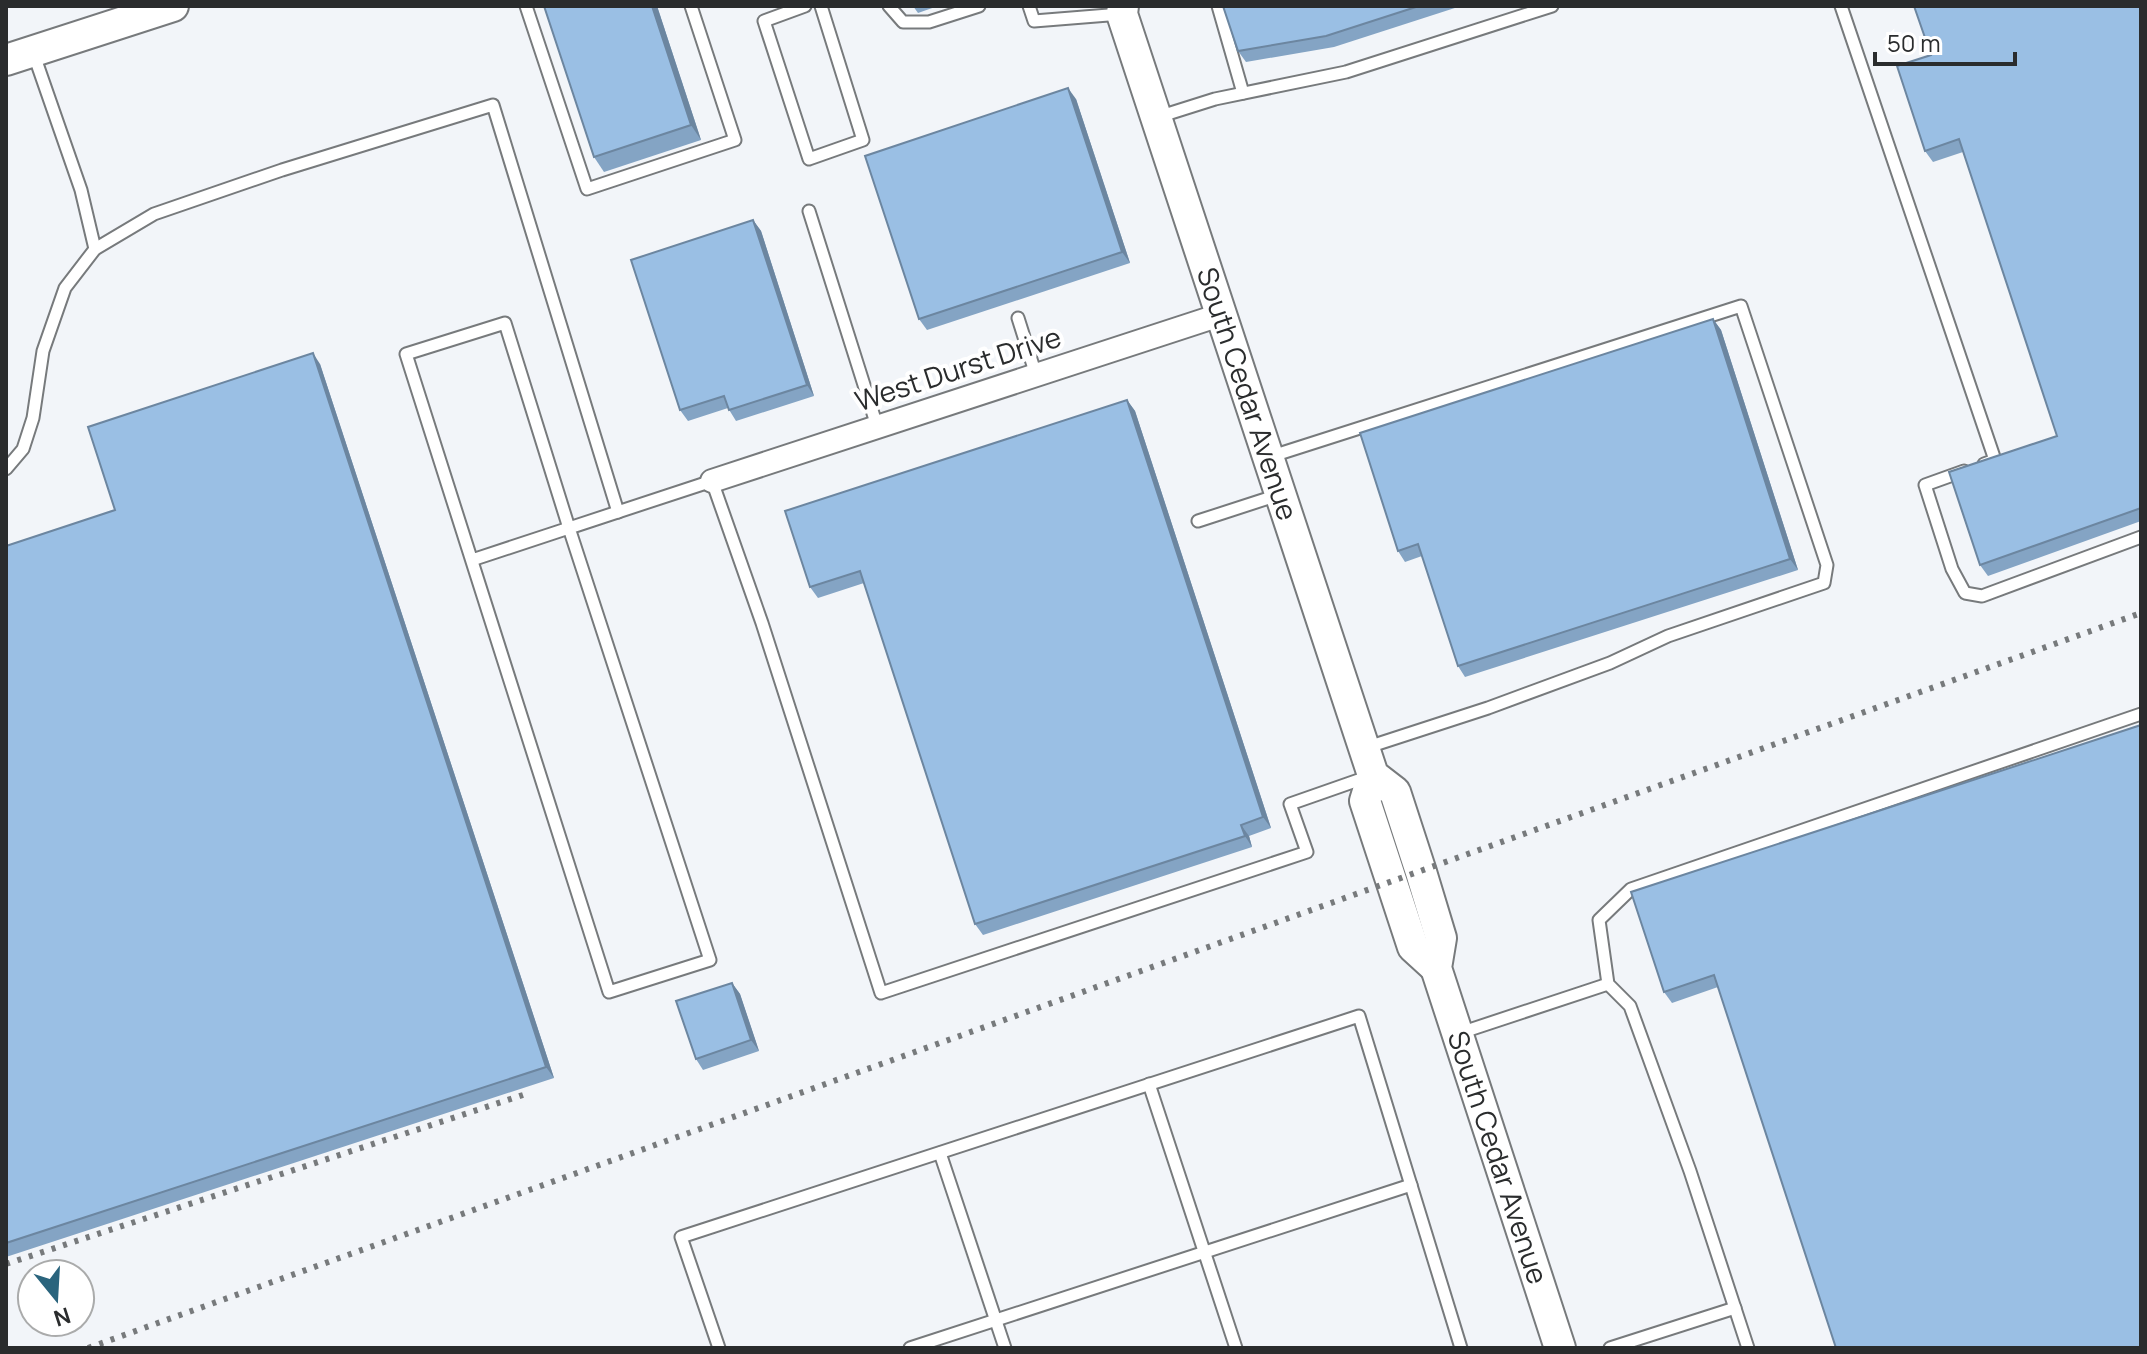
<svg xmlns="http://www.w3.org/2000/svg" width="2147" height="1354" viewBox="0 0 2147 1354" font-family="Manrope,sans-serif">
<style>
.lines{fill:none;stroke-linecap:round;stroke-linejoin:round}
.service-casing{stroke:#777a7c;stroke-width:15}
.minor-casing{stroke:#777a7c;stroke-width:26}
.secondary-casing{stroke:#777a7c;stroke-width:34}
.service{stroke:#fff;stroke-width:11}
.minor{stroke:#fff;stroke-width:22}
.secondary{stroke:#fff;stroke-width:30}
.rail{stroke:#777a7c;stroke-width:6;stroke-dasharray:4 8;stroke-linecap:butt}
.wall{fill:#84a4c4}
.shaded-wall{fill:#6c86a0}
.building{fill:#9abfe4;stroke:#6c86a0;stroke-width:2}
.labels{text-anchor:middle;stroke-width:8;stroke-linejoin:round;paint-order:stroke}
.street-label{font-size:28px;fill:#2a2c2d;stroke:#fff}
</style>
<rect width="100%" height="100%" fill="#f2f5f9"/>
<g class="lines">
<defs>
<g id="service">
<polyline points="526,6 587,189 735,140 691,6"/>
<polyline points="805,6 764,21 809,159 863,140 821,6"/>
<polyline points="889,6 903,22 929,22 979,6"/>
<polyline points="1029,6 1034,21 1121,14"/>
<polyline points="1218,6 1243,93"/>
<polyline points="1841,6 1995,460 1984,464"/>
<polyline points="34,55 81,190 95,249"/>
<polyline points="1158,117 1215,99 1346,72 1552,6"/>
<polyline points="809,211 877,426"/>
<polyline points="1018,318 1036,375"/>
<polyline points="1269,457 1741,306 1827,565 1824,583 1668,636 1610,663 1488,708 1365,748"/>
<polyline points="6,469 23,449 33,418 43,351 65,288 95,249 154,214 282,170 493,105 618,512"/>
<polyline points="1964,471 1925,485 1952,569 1965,593 1982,596 2141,537"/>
<polyline points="1198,521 1278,495"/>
<polyline points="472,560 569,528 505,323 406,354 609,992 710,960 569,528 712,481 762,623 881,993 1307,852 1290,804 1370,776"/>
<polyline points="1457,1034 1608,984"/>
<polyline points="1149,1084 1236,1348"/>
<polyline points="940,1153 1005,1348"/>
<polyline points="719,1348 681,1237 1359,1016 1461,1348"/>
<polyline points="910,1348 1411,1185"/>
<polyline points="1610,1348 1735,1308"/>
<polyline points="1748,1348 1690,1171 1630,1006 1608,984 1599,920 1631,889 2141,714"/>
</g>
<polyline id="minor" points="712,481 1223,314"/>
<g id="secondary">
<path id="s1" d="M1123 6 1122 14 1373 775 1395 792 1421 872 1441 938 1436 968 1560 1348"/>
<polyline points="6,60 173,6"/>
<polyline points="1373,775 1365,801 1413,947 1436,968"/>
</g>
</defs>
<use href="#service" class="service-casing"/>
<use href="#minor" class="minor-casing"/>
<use href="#secondary" class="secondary-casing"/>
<use href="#service" class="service"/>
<use href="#minor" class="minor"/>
<use href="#secondary" class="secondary"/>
<g class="rail">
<polyline points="6,1264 523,1095"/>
<polyline points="88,1348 2141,613"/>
</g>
</g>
<g class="wall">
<polygon points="544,6 657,6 701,140 604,172 594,157"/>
<polygon points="913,6 938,6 918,13"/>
<polygon points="1223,6 1461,6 1334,47 1246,62 1238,51"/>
<polygon points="2141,6 2141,521 1988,576 1980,565 2057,436 1963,152 1933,162 1925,151 1931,55"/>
<polygon points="1076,99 1130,263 927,330 919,319"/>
<polygon points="753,220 761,231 814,396 736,421 728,408 688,421 680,410"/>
<polygon points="1713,319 1721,330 1798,570 1465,677 1458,666 1422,556 1405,562 1398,551"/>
<polygon points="320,364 554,1078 6,1257 6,546 115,510"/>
<polygon points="1127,400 1135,411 1271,828 1249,836 1252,847 983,935 975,924 864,583 818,598 810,587"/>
<polygon points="2141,725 1718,987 1672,1003 1664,992"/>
<polygon points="732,983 740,994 759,1051 703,1070 696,1059"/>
</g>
<g class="shaded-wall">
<polygon points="652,6 657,6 701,140 691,125"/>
<polygon points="1068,88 1076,99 1130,263 1122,252"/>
<polygon points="753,220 761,231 814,396 807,385"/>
<polygon points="1713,319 1721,330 1798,570 1790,559"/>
<polygon points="313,353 320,364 554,1078 546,1067"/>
<polygon points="1127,400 1135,411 1271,828 1263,817"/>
<polygon points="1241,825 1249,836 1252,847 1245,836"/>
<polygon points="732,983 740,994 759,1051 751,1040"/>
</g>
<g class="building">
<polygon points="544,6 652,6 691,125 594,157"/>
<polygon points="1223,6 1419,6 1326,36 1238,51"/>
<polygon points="1914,6 2141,6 2141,508 1980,565 1949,472 2057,436 1959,139 1925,151 1897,66 1931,55"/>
<polygon points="1068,88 1122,252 919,319 865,156"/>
<polygon points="753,220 807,385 729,410 724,396 680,410 631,260"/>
<polygon points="1713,319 1790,559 1458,666 1418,544 1398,551 1360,433"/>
<polygon points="313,353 546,1067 6,1243 6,546 115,510 88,427"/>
<polygon points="1127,400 1263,817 1241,825 1245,836 975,924 860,571 810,587 785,511"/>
<polygon points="2141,725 2141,1348 1836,1348 1714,975 1664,992 1631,892"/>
<polygon points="732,983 751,1040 696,1059 676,1001"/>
</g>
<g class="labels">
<g class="street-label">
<text transform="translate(958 369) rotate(-18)" y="10">West Durst Drive</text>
<text dy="10" stroke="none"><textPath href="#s1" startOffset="408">South Cedar Avenue</textPath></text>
<text dy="10" stroke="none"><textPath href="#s1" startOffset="1220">South Cedar Avenue</textPath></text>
</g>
</g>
<rect width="2147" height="1354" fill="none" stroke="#2a2c2d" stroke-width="16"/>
<g transform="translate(56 1298) rotate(162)"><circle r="38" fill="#ffffff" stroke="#aaabab" stroke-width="2"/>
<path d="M0-6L14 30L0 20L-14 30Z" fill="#2a647d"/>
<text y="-12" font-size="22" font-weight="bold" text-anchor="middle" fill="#2a2c2d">N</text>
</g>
<path d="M1875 52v12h140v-12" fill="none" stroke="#2a2c2d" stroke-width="4"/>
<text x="1887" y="52" font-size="24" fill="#2a2c2d" stroke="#ffffff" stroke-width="6" paint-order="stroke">50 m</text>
</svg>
